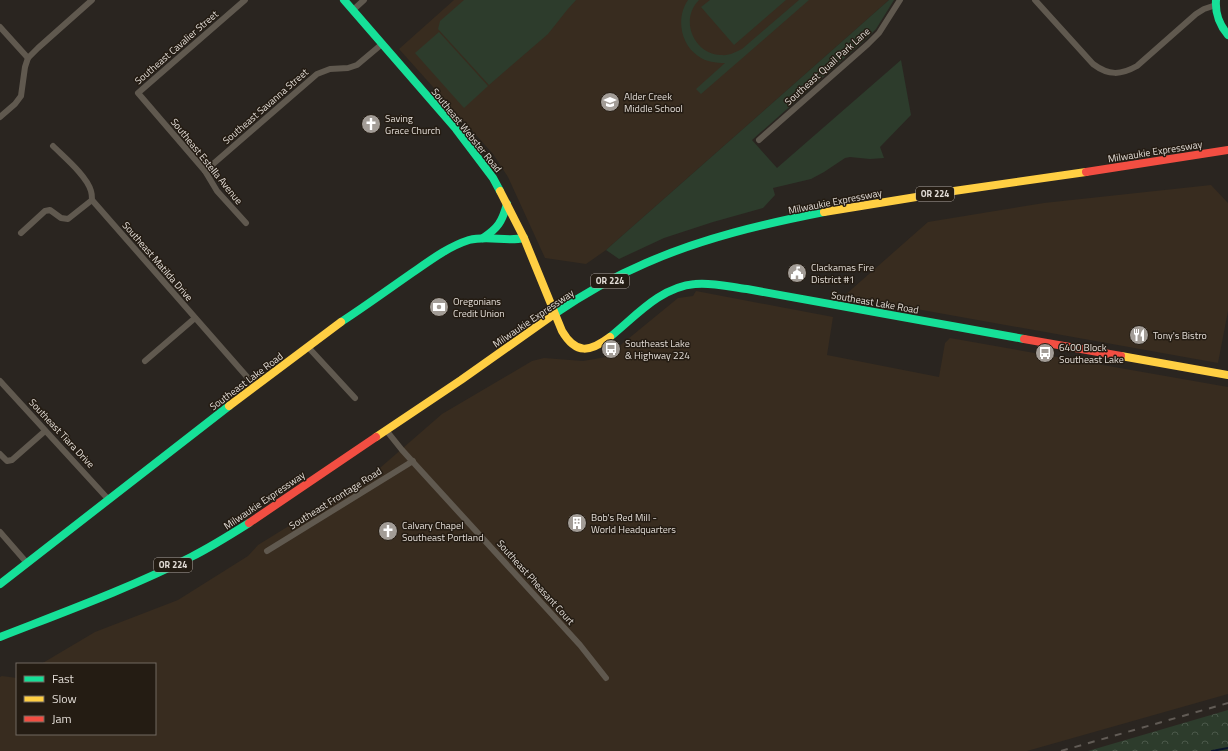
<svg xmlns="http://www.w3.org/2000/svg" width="1228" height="751" viewBox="0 0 1228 751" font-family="'Titillium Web',sans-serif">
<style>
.built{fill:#382c1f}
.grass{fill:#2d3c2c}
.park{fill:url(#park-crowns)}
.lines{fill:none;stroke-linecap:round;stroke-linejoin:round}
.stream{stroke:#0a142b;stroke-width:2}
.street{stroke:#60594f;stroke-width:6}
.fast{stroke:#16e098;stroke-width:8}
.slow{stroke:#ffcf43;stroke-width:8}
.jam{stroke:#f24e42;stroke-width:8}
.rail{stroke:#615b55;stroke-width:2;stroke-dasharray:7 7;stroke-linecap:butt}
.labels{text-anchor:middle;stroke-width:3;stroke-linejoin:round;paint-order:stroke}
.shield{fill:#241c13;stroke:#a9a29c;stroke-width:1}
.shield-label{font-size:9px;font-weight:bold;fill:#e2dcd6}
.street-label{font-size:10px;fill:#e2dcd6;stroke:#241c13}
.poi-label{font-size:10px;fill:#e2dcd6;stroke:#241c13;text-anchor:start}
</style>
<defs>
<pattern id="park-crowns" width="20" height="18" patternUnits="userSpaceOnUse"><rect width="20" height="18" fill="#2d3c2c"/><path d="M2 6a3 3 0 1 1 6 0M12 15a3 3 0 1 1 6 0" fill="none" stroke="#4b584a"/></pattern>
</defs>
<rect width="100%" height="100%" fill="#2a2520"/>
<g class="built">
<polygon points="454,0 889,0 606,250 586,264 545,258 508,177 493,154 399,49"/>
<polygon points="1211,185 1228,203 1228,311 1218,363 844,296 928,222 1044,203"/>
<polygon points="696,291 833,317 827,355 939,377 945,343 950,338 1228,387 1228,694 1027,751 0,751 0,677 2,676 17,678 17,734 155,734 155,664 41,664 95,632 178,600 248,556 258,545 373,474 442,414 532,361 544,358 583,361 606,357 678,298 693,296"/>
</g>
<g class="grass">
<polygon points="464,0 576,0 567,10 548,34 489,85 438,29 440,21"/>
<path d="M688 0H699C679 20 694 54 721 55 729 56 736 52 742 49L799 0H809L701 94 696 89 725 63C716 63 706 62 698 56 680 44 676 17 688 0Z"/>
<polygon points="710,0 786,0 734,45 701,7"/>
<polygon points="889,0 894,0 876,29 867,38 752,140 777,168 901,60 911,115 880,147 884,158 870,159 850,157 845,158 824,172 811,179 773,188 775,195 763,208 713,222 664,238 619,259 606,250"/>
<polygon points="439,32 488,86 464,108 415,53"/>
</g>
<polygon class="park" points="1228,710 1228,751 1088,751"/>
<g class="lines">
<polyline class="stream" points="1212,751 1228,748"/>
<g class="street">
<polyline points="245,0 138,93 205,171 217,191 246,223"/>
<path d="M1035 0 1093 64C1109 76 1121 75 1137 66L1196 14 1204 9 1216 5"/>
<polyline points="353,10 364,0"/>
<polyline points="0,27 28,58"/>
<polyline points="0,117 15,104 21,96 25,67 28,58 38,48 92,0"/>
<polyline points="759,140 868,44 879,33 900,0"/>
<path d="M53 146C64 157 87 176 91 191 92 194 92 197 92 200L255 386"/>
<polyline points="205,171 317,74 330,69 348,68 357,65 382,44"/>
<polyline points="21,233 45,211 50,210 61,218 68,219 92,200"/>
<polyline points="308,347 355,398"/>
<polyline points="145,361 195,318"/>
<polyline points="0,381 108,499"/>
<polyline points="386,430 402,450 580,645 606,678"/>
<polyline points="0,454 7,461 12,460 45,431"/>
<polyline points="0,532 27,563"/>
<polyline points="267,551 413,461"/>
</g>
<g class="fast">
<polyline points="344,0 456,129 493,178 500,191"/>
<path d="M1216 0C1215 14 1219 24 1228 35"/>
<path d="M483 238C498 228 502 222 507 204"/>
<path d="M553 315C582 295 613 277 646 263 703 238 763 224 824 212"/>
<path d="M341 322C364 307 386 291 409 275 428 262 447 247 469 240 488 235 506 242 524 238"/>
<path d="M610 337C635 317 660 287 695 284 712 282 730 287 747 289L1024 339"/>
<polyline points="0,584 229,406"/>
<path d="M0 637C64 612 130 588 191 557 211 547 230 535 249 523"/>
</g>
<g class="slow">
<path d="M500 191 524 238 562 331C576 355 590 352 610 337"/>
<polyline points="824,212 947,192 1086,172"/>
<polyline points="1121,356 1228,375"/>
<polyline points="229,406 341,322"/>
<polyline points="376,437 461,380 553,315"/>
</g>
<g class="jam">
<polyline points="1086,172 1228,150"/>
<polyline points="1024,339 1121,356"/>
<polyline points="249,523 376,437"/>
</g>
<polyline class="rail" points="1061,751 1228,703"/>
</g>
<defs>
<symbol id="school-disc" viewBox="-11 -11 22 22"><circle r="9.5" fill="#a29c96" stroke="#241c13"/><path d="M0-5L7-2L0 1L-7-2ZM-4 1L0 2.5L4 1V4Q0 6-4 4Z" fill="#fff"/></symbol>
<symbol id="church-disc" viewBox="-11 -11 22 22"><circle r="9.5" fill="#a29c96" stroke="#241c13"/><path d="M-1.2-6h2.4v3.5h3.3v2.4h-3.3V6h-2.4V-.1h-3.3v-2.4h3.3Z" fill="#fff"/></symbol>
<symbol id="civic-disc" viewBox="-11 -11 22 22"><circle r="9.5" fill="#a29c96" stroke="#241c13"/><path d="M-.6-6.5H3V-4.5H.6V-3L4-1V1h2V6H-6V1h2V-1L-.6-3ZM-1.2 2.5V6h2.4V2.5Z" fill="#fff"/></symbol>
<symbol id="bank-disc" viewBox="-11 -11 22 22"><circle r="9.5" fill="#a29c96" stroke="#241c13"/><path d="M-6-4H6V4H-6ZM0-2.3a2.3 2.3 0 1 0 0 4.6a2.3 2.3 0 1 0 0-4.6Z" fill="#fff"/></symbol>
<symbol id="restaurant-disc" viewBox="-11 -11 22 22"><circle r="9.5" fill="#a29c96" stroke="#241c13"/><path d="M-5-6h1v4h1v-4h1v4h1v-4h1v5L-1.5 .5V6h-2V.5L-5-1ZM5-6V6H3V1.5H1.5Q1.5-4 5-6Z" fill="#fff"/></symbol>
<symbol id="bus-disc" viewBox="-11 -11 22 22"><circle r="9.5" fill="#a29c96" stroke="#241c13"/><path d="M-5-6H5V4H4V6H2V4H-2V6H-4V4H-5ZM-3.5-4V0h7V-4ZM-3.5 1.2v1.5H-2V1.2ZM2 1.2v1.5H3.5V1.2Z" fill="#fff"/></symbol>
<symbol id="building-disc" viewBox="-11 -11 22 22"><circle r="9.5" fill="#a29c96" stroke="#241c13"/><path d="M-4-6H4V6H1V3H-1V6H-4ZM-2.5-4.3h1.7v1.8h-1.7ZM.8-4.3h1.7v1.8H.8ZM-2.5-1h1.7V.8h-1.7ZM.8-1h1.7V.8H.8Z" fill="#fff"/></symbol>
</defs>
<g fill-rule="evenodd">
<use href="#school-disc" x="599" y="91" width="22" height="22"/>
<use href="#church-disc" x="360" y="113" width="22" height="22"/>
<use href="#civic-disc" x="786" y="262" width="22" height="22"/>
<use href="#bank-disc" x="428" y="296" width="22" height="22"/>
<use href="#restaurant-disc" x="1128" y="324" width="22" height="22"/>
<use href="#bus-disc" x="600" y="338" width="22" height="22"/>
<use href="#bus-disc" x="1034" y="342" width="22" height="22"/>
<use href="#building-disc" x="566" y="512" width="22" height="22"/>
<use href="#church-disc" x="377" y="520" width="22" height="22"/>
</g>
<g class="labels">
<g class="shield">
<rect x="916" y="187" width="38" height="14" rx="3"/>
<rect x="591" y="274" width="38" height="14" rx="3"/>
<rect x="154" y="558" width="38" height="14" rx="3"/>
</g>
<g class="shield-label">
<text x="935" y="197">OR 224</text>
<text x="610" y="284">OR 224</text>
<text x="173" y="568">OR 224</text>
</g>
<g class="street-label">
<text transform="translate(176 47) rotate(-41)" y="4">Southeast Cavalier Street</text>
<text transform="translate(827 66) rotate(-42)" y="4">Southeast Quail Park Lane</text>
<text transform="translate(265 106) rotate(-41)" y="4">Southeast Savanna Street</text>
<text transform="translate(467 130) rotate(51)" y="4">Southeast Webster Road</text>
<text transform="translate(1155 151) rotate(-9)" y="4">Milwaukie Expressway</text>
<text transform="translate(207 161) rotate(51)" y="4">Southeast Estella Avenue</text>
<text transform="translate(835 201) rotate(-11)" y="4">Milwaukie Expressway</text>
<text transform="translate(158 261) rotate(49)" y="4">Southeast Matilda Drive</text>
<text transform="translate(875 302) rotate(10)" y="4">Southeast Lake Road</text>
<text transform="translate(533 318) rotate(-34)" y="4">Milwaukie Expressway</text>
<text transform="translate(246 381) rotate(-37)" y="4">Southeast Lake Road</text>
<text transform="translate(62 433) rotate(47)" y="4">Southeast Tiara Drive</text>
<text transform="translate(335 498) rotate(-32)" y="4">Southeast Frontage Road</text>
<text transform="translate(264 500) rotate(-34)" y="4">Milwaukie Expressway</text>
<text transform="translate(536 582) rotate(48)" y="4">Southeast Pheasant Court</text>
</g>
<g class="poi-label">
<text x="624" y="100">Alder Creek<tspan x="624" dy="12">Middle School</tspan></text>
<text x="385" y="122">Saving<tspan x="385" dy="12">Grace Church</tspan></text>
<text x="811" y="271">Clackamas Fire<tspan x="811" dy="12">District #1</tspan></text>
<text x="453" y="305">Oregonians<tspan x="453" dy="12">Credit Union</tspan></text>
<text x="1153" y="339">Tony's Bistro</text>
<text x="625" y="347">Southeast Lake<tspan x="625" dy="12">&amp; Highway 224</tspan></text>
<text x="1059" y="351">6400 Block<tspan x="1059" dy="12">Southeast Lake</tspan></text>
<text x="591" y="521">Bob's Red Mill -<tspan x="591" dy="12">World Headquarters</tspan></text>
<text x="402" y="529">Calvary Chapel<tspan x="402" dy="12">Southeast Portland</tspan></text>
</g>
</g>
<rect x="16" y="663" width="140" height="72" fill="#241c13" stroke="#706961"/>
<rect x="24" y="676" width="20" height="6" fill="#16e098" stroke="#706961"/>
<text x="52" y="683" font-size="12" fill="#e2dcd6">Fast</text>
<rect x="24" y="696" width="20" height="6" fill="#ffcf43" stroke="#706961"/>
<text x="52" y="703" font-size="12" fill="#e2dcd6">Slow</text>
<rect x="24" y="716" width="20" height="6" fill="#f24e42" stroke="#706961"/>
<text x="52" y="723" font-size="12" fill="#e2dcd6">Jam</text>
</svg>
